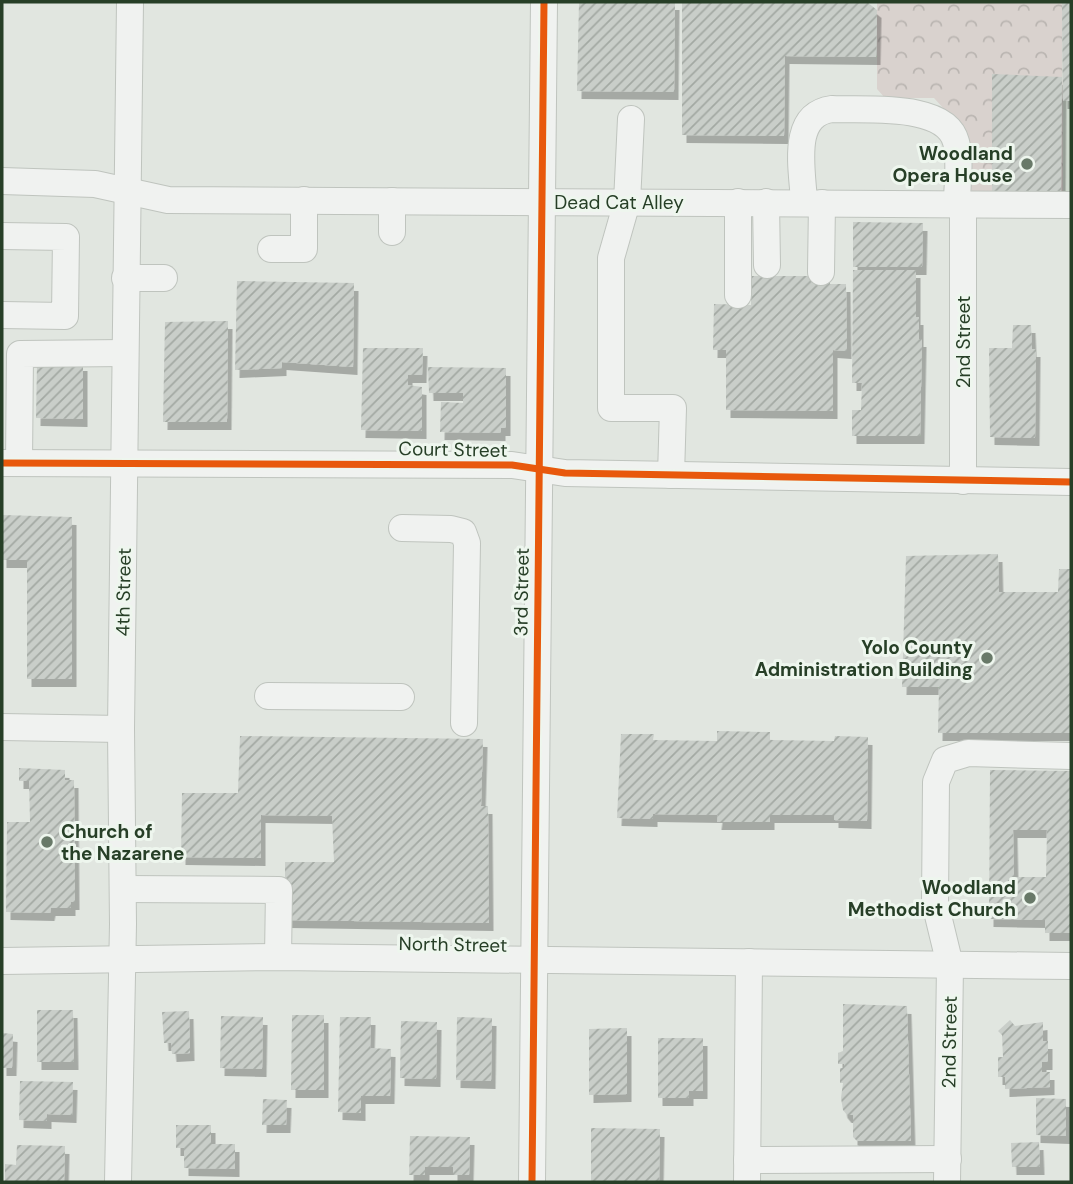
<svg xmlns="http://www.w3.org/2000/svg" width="1073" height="1184" viewBox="0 0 1073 1184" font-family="'DM Sans',sans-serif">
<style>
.built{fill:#cfd9ce}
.park{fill:url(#park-crowns)}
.building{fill:url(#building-hatch);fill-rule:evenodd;filter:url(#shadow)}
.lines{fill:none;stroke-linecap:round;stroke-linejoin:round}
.minor-casing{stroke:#bfc4be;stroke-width:28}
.minor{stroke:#f0f2f0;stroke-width:26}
.cycleway-casing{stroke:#eef6ee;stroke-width:11}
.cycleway{stroke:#e8590c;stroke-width:7}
.poi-dot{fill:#687968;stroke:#eef6ee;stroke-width:2.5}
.labels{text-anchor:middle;stroke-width:6;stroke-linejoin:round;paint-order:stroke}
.poi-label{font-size:19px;font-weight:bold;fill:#273f27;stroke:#eef6ee;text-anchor:end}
.street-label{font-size:19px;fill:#273f27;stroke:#eef6ee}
</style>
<defs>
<pattern id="park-crowns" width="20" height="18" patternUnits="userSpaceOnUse" patternTransform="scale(1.75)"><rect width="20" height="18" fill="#d9d2ce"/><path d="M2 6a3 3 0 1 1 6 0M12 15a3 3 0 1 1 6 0" fill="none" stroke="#bab5b1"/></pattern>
<pattern id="building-hatch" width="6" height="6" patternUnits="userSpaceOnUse" patternTransform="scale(1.75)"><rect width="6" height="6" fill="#c9cec9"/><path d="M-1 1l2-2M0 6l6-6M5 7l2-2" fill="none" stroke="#a3a9a3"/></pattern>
<filter id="shadow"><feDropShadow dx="4.5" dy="8" stdDeviation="0" flood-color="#0004"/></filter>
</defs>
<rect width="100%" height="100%" fill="#e1e6e0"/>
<polygon class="built" points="1062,2 1071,2 1071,198 1063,198"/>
<polygon class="park" points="877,2 1062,2 1063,196 977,194 966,187 965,132 934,98 885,98 877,89"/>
<g class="building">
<polygon points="579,2 675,2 674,92 577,91"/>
<polygon points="682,2 867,2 877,10 876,57 785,56 784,136 682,135"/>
<polygon points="1062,2 1071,2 1071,101 1063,101"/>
<polygon points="992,74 1062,77 1061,196 992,195"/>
<polygon points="853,222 923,223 922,267 853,267"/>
<polygon points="853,270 916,270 916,317 919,317 919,339 922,339 920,436 852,436 852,410 861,410 862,383 852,383"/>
<polygon points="751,276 830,276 830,284 846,284 847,351 833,350 833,411 726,410 726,350 713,350 714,304 751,305"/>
<polygon points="237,281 354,283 353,367 282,362 282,368 235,370"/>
<polygon points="228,321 227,422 163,422 165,322"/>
<polygon points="1013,325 1031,325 1032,349 1036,349 1035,438 990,437 989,348 1012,348"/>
<polygon points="363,348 423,348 422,375 408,375 408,385 422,387 422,431 361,430"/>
<polygon points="37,363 83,363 83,419 36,418"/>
<polygon points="428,367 506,368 506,428 501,428 501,433 440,432 441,402 463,403 463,393 429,393"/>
<polygon points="2,515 72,517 72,679 27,679 27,560 2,560"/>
<polygon points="998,554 999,592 1058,592 1059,569 1071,569 1071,733 938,733 939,687 902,687 906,556"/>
<polygon points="717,731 770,732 770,740 834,741 835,736 868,737 867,821 834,820 834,815 770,815 770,822 717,822 718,815 653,814 653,819 617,818 621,734 654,734 653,740 717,741"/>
<polygon points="240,736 483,739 481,806 488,806 489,923 285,920 285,862 334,862 332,816 261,815 261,858 181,857 182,793 238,793"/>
<polygon points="19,768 65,770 65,780 74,780 75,902 71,902 71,908 51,908 50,913 6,912 7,822 30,822 29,781 19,781"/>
<path d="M990 770 1071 771V933H1045V920L989 919ZM1013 830H1047L1046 877H1014Z"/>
<polygon points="843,1004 907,1006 911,1141 857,1141 853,1137 853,1115 847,1115 843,1110 841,1098 843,1083 840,1083 840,1068 844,1068 844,1064 838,1064 838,1053 843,1051"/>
<polygon points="37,1010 73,1010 74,1062 37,1062"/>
<polygon points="189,1011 190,1053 172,1054 171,1043 164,1043 162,1012"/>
<polygon points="292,1015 324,1015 324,1090 291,1090"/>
<polygon points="221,1016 263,1017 262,1069 220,1068"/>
<polygon points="340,1017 371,1017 370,1048 391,1049 390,1096 361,1096 361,1113 338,1112"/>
<polygon points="457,1017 492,1018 491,1081 456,1080"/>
<polygon points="1010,1020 1015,1026 1043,1022 1043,1041 1048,1041 1048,1062 1042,1062 1042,1072 1050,1072 1050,1087 1005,1089 1005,1077 998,1077 998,1057 1003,1057 1002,1035 998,1031"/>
<polygon points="401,1021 437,1022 436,1079 400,1078"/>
<polygon points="627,1028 627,1094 589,1095 589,1029"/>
<polygon points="2,1033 13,1034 12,1068 2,1068"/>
<polygon points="658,1038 703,1038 703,1091 689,1091 689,1098 658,1098"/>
<polygon points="20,1081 73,1082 72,1115 47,1114 47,1121 19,1120"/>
<polygon points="1036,1098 1066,1099 1066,1136 1036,1135"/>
<polygon points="263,1099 287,1100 286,1125 262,1125"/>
<polygon points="176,1125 211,1125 211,1144 235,1144 235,1169 184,1168 184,1148 176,1148"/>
<polygon points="591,1128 660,1129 659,1182 591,1182"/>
<polygon points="410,1136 470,1137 469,1175 453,1175 453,1167 425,1167 425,1175 409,1175"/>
<polygon points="1039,1142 1040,1167 1012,1167 1011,1143"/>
<polygon points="17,1145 65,1146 64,1182 5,1182 5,1164 16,1165"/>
</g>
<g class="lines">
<defs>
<g id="minor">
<polyline points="631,119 627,202 611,258 611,408 673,408 671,475"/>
<polyline points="2,181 95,184 168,200 1071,205"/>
<polyline points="392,201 392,232"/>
<polyline points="738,202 738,295"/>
<polyline points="766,202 767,265"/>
<path d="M804 203C803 171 789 115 832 109 865 111 946 102 956 142 961 161 957 184 957 203"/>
<polyline points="963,203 963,481"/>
<polyline points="2,236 66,237 65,316 2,315"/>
<polyline points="271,249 304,249 304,200"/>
<polyline points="821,272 822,203"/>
<polyline points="125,278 164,278"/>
<polyline points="2,463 512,465 565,473 1071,482"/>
<polyline points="19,463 20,354 125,353"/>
<polyline points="402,528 451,529 463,532 467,543 464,723"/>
<polyline points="268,696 401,697"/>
<polyline points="2,727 121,729"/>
<polyline points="123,889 279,890 278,957"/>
<polyline points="2,961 278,957 1071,966"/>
<polyline points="747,1160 948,1159"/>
<polyline points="118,1182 123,924 121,729 130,2"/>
<polyline points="532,1182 544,2"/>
<polyline points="747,1182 749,962"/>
<polyline points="947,1182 950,965 935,903 936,782 945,760 968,753 1071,756"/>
</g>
</defs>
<use href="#minor" class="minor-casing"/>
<use href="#minor" class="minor"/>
<defs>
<g id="cycleway">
<polyline points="2,463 512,465 565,473 1071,482"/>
<polyline points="532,1182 544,2"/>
</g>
</defs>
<use href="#cycleway" class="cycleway-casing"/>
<use href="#cycleway" class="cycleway"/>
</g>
<g class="poi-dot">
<circle cx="1027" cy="164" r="7"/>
<circle cx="987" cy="658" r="7"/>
<circle cx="47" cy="842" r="7"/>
<circle cx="1030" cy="898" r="7"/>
</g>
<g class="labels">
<g class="poi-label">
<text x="1013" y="160">Woodland<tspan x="1013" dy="22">Opera House</tspan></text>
<text x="973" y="654">Yolo County<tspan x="973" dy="22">Administration Building</tspan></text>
<text x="61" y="838" text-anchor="start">Church of<tspan x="61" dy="22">the Nazarene</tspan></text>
<text x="1016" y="894">Woodland<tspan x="1016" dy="22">Methodist Church</tspan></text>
</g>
<g class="street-label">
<text x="619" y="209">Dead Cat Alley</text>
<text transform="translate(963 342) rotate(-90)" y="7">2nd Street</text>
<text transform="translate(453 449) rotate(1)" y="7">Court Street</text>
<text transform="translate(123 592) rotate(-89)" y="7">4th Street</text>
<text transform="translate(521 592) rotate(-89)" y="7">3rd Street</text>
<text transform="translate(453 944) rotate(1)" y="7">North Street</text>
<text transform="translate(949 1042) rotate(-89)" y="7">2nd Street</text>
</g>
</g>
<rect width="1073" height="1184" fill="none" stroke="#273f27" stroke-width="7"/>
</svg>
